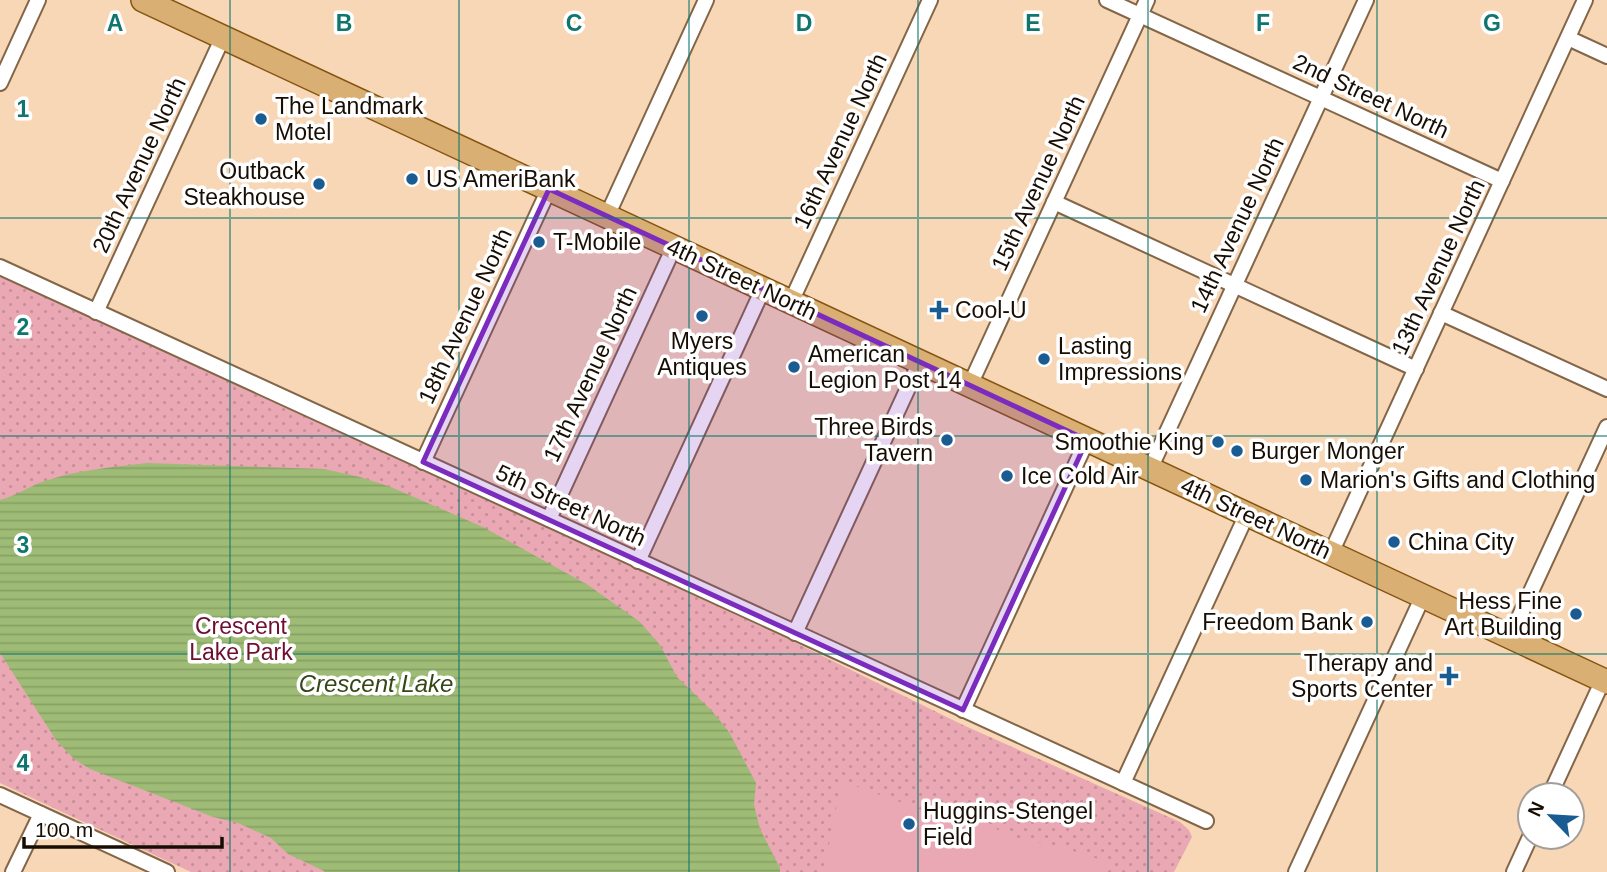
<svg xmlns="http://www.w3.org/2000/svg" width="1607" height="872" viewBox="0 0 1607 872" font-family="Arial,sans-serif">
<style>
.park{fill:url(#park-dots)}
.pitch{fill:#eaa8b4}
.water{fill:url(#water-rules)}
.lines{fill:none;stroke-linecap:round;stroke-linejoin:round}
.minor-casing{stroke:#836648;stroke-width:18}
.primary-casing{stroke:#855411;stroke-width:26}
.minor{stroke:#fff;stroke-width:14}
.primary{stroke:#d9af74;stroke-width:23}
.marked{fill:#7b2cbf;fill-opacity:0.2;stroke:#7b2cbf;stroke-width:5;stroke-linejoin:round}
.grid{fill:none;stroke:#0f766e;stroke-width:2;stroke-opacity:0.55}
.poi-dot{fill:#1a5c92;stroke:#fff;stroke-width:2.5}
.labels{text-anchor:middle;stroke-width:7;stroke-linejoin:round;paint-order:stroke}
.street-label{font-size:23px;fill:#170d03;stroke:#fff}
.poi-label{font-size:23px;fill:#170d03;stroke:#fff;text-anchor:start}
.park-label{font-size:23px;fill:#6f0e2f;stroke:#fff}
.water-label{font-size:24px;font-style:italic;fill:#344716;stroke:#fff}
.grid-label{font-size:23px;text-anchor:middle;font-weight:bold;fill:#0f766e;stroke:#fff;stroke-width:7;stroke-linejoin:round;paint-order:stroke}
</style>
<defs>
<pattern id="park-dots" width="8" height="8" patternUnits="userSpaceOnUse" patternTransform="scale(1.75)"><rect width="8" height="8" fill="#eaa8b4"/><path d="M2 2h.1M6 6h.1" fill="none" stroke="#c88f99" stroke-width="1.8" stroke-linecap="round"/></pattern>
<pattern id="water-rules" width="6" height="5" patternUnits="userSpaceOnUse" patternTransform="scale(1.75)"><rect width="6" height="5" fill="#9ebc76"/><path d="M0 2.5h6" fill="none" stroke="#87a064"/></pattern>
</defs>
<rect width="100%" height="100%" fill="#f8d7b6"/>
<polygon class="park" points="0,275 416,466 796,643 963,725 1180,822 1189,830 1192,837 1174,872 191,872 0,783"/>
<polygon class="pitch" points="841,781 925,811 930,799 1014,837 1061,847 1104,861 1108,872 824,872"/>
<path class="water" d="M147 463 324 469 360 477 391 487 483 527 588 585 640 622 660 645 677 677 712 711 729 732 756 783 754 805 760 829 780 868V872H326L288 854 271 838 238 823 213 817 90 769 74 759 56 740 0 653V500C16 496 29 486 45 481 77 470 113 467 147 463Z"/>
<g class="lines">
<defs>
<g id="minor">
<polyline points="1107,0 1502,181"/>
<polyline points="1568,38 1607,56"/>
<polyline points="0,83 38,0"/>
<polyline points="1054,202 1416,369"/>
<polyline points="607,216 706,0"/>
<polyline points="0,267 1206,821"/>
<polyline points="791,302 930,0"/>
<polyline points="96,312 223,37"/>
<polyline points="1441,313 1607,389"/>
<polyline points="970,385 1147,0"/>
<polyline points="423,462 549,189"/>
<polyline points="1150,469 1366,0"/>
<polyline points="549,519 674,247"/>
<polyline points="1331,553 1585,0"/>
<polyline points="638,561 763,289"/>
<polyline points="795,633 920,362"/>
<polyline points="1510,637 1607,427"/>
<polyline points="963,710 1087,440"/>
<polyline points="1123,783 1247,514"/>
<polyline points="0,795 167,872"/>
<polyline points="1550,795 1603,680"/>
<polyline points="13,872 41,814"/>
<polyline points="1296,872 1423,596"/>
<polyline points="1514,872 1530,837"/>
</g>
<polyline id="primary" points="143,0 1607,682"/>
</defs>
<use href="#minor" class="minor-casing"/>
<use href="#primary" class="primary-casing"/>
<use href="#minor" class="minor"/>
<use href="#primary" class="primary"/>
</g>
<path class="marked" d="M549 189 1087 440 963 710 423 462Z"/>
<path class="grid" d="M230 0V872M459 0V872M689 0V872M918 0V872M1148 0V872M1377 0V872M0 218H1607M0 436H1607M0 654H1607"/>
<g class="poi-dot">
<circle cx="261" cy="119" r="7"/>
<circle cx="412" cy="179" r="7"/>
<circle cx="319" cy="184" r="7"/>
<circle cx="539" cy="242" r="7"/>
<path d="M935.5 299.5h7v7h7v7h-7v7h-7v-7h-7v-7h7z"/>
<circle cx="702" cy="316" r="7"/>
<circle cx="1044" cy="359" r="7"/>
<circle cx="794" cy="367" r="7"/>
<circle cx="947" cy="440" r="7"/>
<circle cx="1218" cy="442" r="7"/>
<circle cx="1237" cy="451" r="7"/>
<circle cx="1007" cy="476" r="7"/>
<circle cx="1306" cy="480" r="7"/>
<circle cx="1394" cy="542" r="7"/>
<circle cx="1576" cy="614" r="7"/>
<circle cx="1367" cy="622" r="7"/>
<path d="M1445.5 665.5h7v7h7v7h-7v7h-7v-7h-7v-7h7z"/>
<circle cx="909" cy="824" r="7"/>
</g>
<g class="labels">
<g class="street-label">
<text transform="translate(1371 96) rotate(25)" y="8">2nd Street North</text>
<text transform="translate(840 141) rotate(-65)" y="8">16th Avenue North</text>
<text transform="translate(139 165) rotate(-65)" y="8">20th Avenue North</text>
<text transform="translate(1038 183) rotate(-65)" y="8">15th Avenue North</text>
<text transform="translate(1237 225) rotate(-65)" y="8">14th Avenue North</text>
<text transform="translate(1438 267) rotate(-65)" y="8">13th Avenue North</text>
<text transform="translate(742 279) rotate(25)" y="8">4th Street North</text>
<text transform="translate(465 316) rotate(-65)" y="8">18th Avenue North</text>
<text transform="translate(590 374) rotate(-65)" y="8">17th Avenue North</text>
<text transform="translate(571 505) rotate(25)" y="8">5th Street North</text>
<text transform="translate(1256 518) rotate(25)" y="8">4th Street North</text>
</g>
<g class="poi-label">
<text x="275" y="114">The Landmark<tspan x="275" dy="26">Motel</tspan></text>
<text x="305" y="179" text-anchor="end">Outback<tspan x="305" dy="26">Steakhouse</tspan></text>
<text x="426" y="187">US AmeriBank</text>
<text x="553" y="250">T-Mobile</text>
<text x="955" y="318">Cool-U</text>
<text x="702" y="349" text-anchor="middle">Myers<tspan x="702" dy="26">Antiques</tspan></text>
<text x="1058" y="354">Lasting<tspan x="1058" dy="26">Impressions</tspan></text>
<text x="808" y="362">American<tspan x="808" dy="26">Legion Post 14</tspan></text>
<text x="933" y="435" text-anchor="end">Three Birds<tspan x="933" dy="26">Tavern</tspan></text>
<text x="1204" y="450" text-anchor="end">Smoothie King</text>
<text x="1251" y="459">Burger Monger</text>
<text x="1021" y="484">Ice Cold Air</text>
<text x="1320" y="488">Marion's Gifts and Clothing</text>
<text x="1408" y="550">China City</text>
<text x="1562" y="609" text-anchor="end">Hess Fine<tspan x="1562" dy="26">Art Building</tspan></text>
<text x="1353" y="630" text-anchor="end">Freedom Bank</text>
<text x="1433" y="671" text-anchor="end">Therapy and<tspan x="1433" dy="26">Sports Center</tspan></text>
<text x="923" y="819">Huggins-Stengel<tspan x="923" dy="26">Field</tspan></text>
</g>
<g class="park-label">
<text x="241" y="634">Crescent<tspan x="241" dy="26">Lake Park</tspan></text>
</g>
<g class="water-label">
<text x="376" y="692">Crescent Lake</text>
</g>
</g>
<g class="grid-label">
<text x="115" y="31">A</text>
<text x="344" y="31">B</text>
<text x="574" y="31">C</text>
<text x="804" y="31">D</text>
<text x="1033" y="31">E</text>
<text x="1263" y="31">F</text>
<text x="1492" y="31">G</text>
<text x="23" y="117">1</text>
<text x="23" y="335">2</text>
<text x="23" y="553">3</text>
<text x="23" y="771">4</text>
</g>
<g transform="translate(1551 816) rotate(295)"><circle r="33" fill="#ffffff" stroke="#a29e9a" stroke-width="2"/>
<path d="M0-5L12 26L0 18L-12 26Z" fill="#1a5c92"/>
<text y="-10" font-size="19" font-weight="bold" text-anchor="middle" fill="#170d03">N</text>
</g>
<path d="M24 837v10h198v-10" fill="none" stroke="#170d03" stroke-width="3.5"/>
<text x="35" y="837" font-size="21" fill="#170d03" stroke="#ffffff" stroke-width="5" paint-order="stroke">100 m</text>
</svg>
